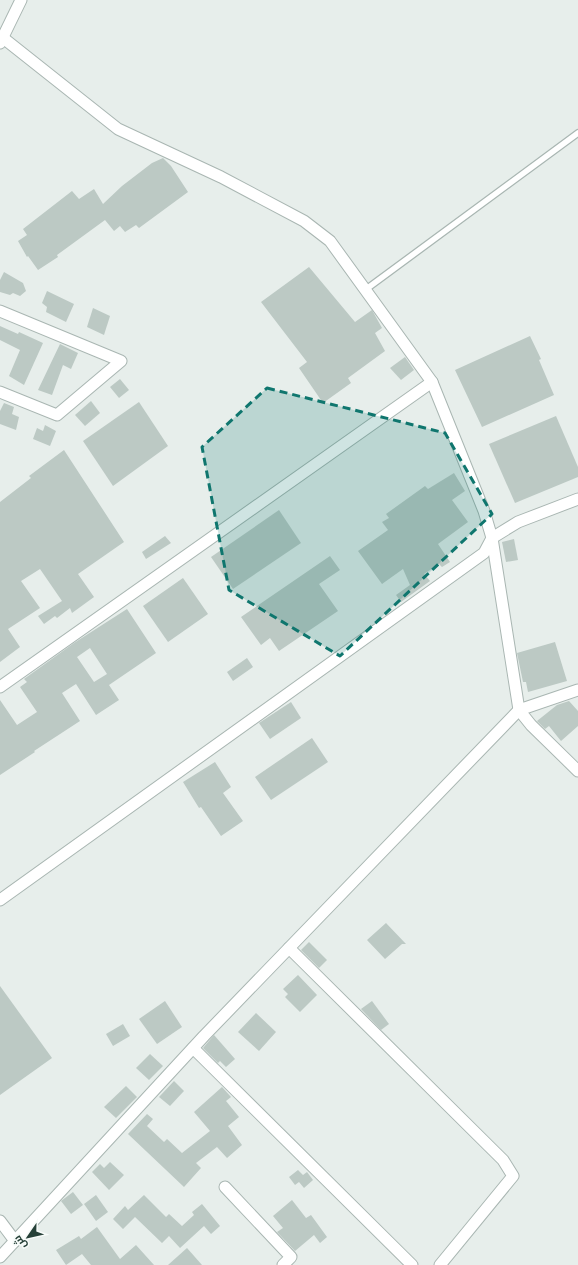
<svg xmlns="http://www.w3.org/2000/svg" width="578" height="1265" viewBox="0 0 578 1265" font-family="'Roboto Condensed',Cairo,sans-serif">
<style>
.building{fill:#bcc9c4;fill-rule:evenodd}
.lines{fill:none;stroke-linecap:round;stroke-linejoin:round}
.service-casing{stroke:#a9b6b2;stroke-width:8}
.minor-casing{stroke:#a9b6b2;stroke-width:13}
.service{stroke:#fff;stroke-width:5.5}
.minor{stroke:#fff;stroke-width:11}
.marked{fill:#0f766e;fill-opacity:0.2;stroke:#0f766e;stroke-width:3;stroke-dasharray:8 5;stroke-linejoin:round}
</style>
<rect width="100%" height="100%" fill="#e7eeeb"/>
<g class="building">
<polygon points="163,158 171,166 188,192 139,228 136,225 125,232 120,226 114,231 105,220 57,255 58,257 38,270 28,256 27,257 18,241 27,235 23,229 72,191 79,199 94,189 103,204 122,186 152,163"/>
<polygon points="309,267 355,322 372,310 382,328 375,333 385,351 348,378 351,383 323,403 299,368 307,362 261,302"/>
<polygon points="4,272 23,283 26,291 20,296 13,293 10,295 0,292 0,280"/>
<polygon points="47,291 74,304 66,322 46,312 47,307 42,303"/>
<polygon points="93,308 110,316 104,335 87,327"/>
<polygon points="0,326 18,334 19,332 43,343 24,385 9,376 20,350 0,340"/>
<polygon points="530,336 541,359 539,360 554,395 482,427 455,370"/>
<polygon points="60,344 78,353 71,369 63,365 52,395 38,390"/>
<polygon points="405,357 414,370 401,380 390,368"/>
<polygon points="120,379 129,390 119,398 110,387"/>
<polygon points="91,401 100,413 85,426 75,415"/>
<polygon points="139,402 168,446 113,486 83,441"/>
<polygon points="4,403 14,407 12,414 19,417 16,430 0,424 0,411"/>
<polygon points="556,416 578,467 578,477 515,503 489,444"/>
<polygon points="45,425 56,431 50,446 33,439 37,428 43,431"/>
<polygon points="64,450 124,542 78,574 94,597 72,613 70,608 57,618 55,616 44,624 38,616 62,601 40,569 21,581 40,608 8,629 20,647 0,662 0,502 31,478 29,476"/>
<polygon points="454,473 465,491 452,500 468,522 438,544 450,562 442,567 439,564 424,574 430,581 401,602 396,595 410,585 403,569 382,584 358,551 388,530 382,522 389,518 386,514 425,486 428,489"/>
<polygon points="279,510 301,543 233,589 211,557"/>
<polygon points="165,536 171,543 146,559 142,552"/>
<polygon points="514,539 518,560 506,562 502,542"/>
<polygon points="330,556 340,570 319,584 338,611 279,651 270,638 261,645 241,617"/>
<polygon points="183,578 208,614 168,642 143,606"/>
<path d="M127 609 156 653 109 685 119 700 96 715 76 684 62 693 80 721 34 751 35 752 0 775V700L17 725 37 712 20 687 27 682 24 679 74 643ZM90 648 107 674 94 682 77 657Z"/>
<polygon points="555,642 567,681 528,692 526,682 523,682 517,653"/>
<polygon points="247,658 253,667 233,681 227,672"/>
<polygon points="569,701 578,711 578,726 561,741 549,726 545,729 537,721 557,705"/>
<polygon points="291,702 301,718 270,739 259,723"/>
<polygon points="312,738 328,762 271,800 255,777"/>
<polygon points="215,762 231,787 223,793 243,821 221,836 201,807 199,808 183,782"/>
<polygon points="386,923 406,944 402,944 385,959 367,940"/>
<polygon points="309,942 327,960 319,968 301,950"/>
<polygon points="298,975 317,995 300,1012 285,997 288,994 283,989"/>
<polygon points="0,986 52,1058 0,1095"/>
<polygon points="165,1001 182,1027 157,1044 139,1019"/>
<polygon points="372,1001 389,1024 381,1030 361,1009"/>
<polygon points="256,1013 276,1032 259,1051 238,1032"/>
<polygon points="123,1024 130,1036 113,1046 106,1034"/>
<polygon points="214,1035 235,1059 226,1067 220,1061 218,1063 203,1048"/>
<polygon points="150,1054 163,1066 149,1080 136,1068"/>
<polygon points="174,1081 184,1091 170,1106 159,1097"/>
<polygon points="126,1086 137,1097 116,1118 104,1107"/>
<polygon points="222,1087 231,1097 226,1101 239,1117 228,1126 242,1145 227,1158 217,1147 196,1163 201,1168 184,1187 128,1134 147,1114 153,1119 147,1126 164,1142 167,1139 182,1153 210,1131 194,1112"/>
<polygon points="110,1162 124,1175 109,1190 92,1172 100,1164 104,1168"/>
<polygon points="298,1170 303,1175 307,1172 313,1180 304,1188 299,1182 295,1185 289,1177"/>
<polygon points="73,1192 83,1205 71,1214 61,1201"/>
<polygon points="96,1195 108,1212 96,1221 84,1204"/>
<polygon points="144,1195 166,1217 169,1214 182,1226 194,1215 192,1212 202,1204 220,1226 211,1234 204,1226 180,1248 169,1236 162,1243 135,1217 123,1229 113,1219 125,1206 128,1210"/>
<polygon points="292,1200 306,1218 311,1215 327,1237 320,1243 314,1235 295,1251 277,1232 283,1228 273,1216"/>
<polygon points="97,1227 120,1259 136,1245 154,1265 91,1265 82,1254 66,1265 56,1250 79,1236 81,1239"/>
<polygon points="187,1248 202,1265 168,1265"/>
</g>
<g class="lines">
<defs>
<polyline id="service" points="365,290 578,133"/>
<g id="minor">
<polyline points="2,37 118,129 221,177 304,221 330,241 432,382 484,511 492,538 519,710 531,725 578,771"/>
<polyline points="0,43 21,0"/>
<polyline points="0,311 121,361 57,415 0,392"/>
<polyline points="0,687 432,382"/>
<polyline points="0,900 484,553 492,538 518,522 578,499"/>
<polyline points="289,948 503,1160 513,1176 440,1265"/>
<polyline points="193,1048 412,1265"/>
<polyline points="225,1187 291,1257 283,1265"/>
<polyline points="0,1221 15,1241"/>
<polyline points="0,1257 204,1036 519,710 578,690"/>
</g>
</defs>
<use href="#service" class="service-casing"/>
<use href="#minor" class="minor-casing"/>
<use href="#service" class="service"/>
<use href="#minor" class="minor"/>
</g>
<path class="marked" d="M267 388 445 433 492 514 340 656 229 590 202 447Z"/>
<g transform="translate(28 1237) rotate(236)" stroke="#f7fbf9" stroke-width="3" paint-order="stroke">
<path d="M0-3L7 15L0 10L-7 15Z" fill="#264038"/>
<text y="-6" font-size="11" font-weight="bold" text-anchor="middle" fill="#264038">ش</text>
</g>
</svg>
